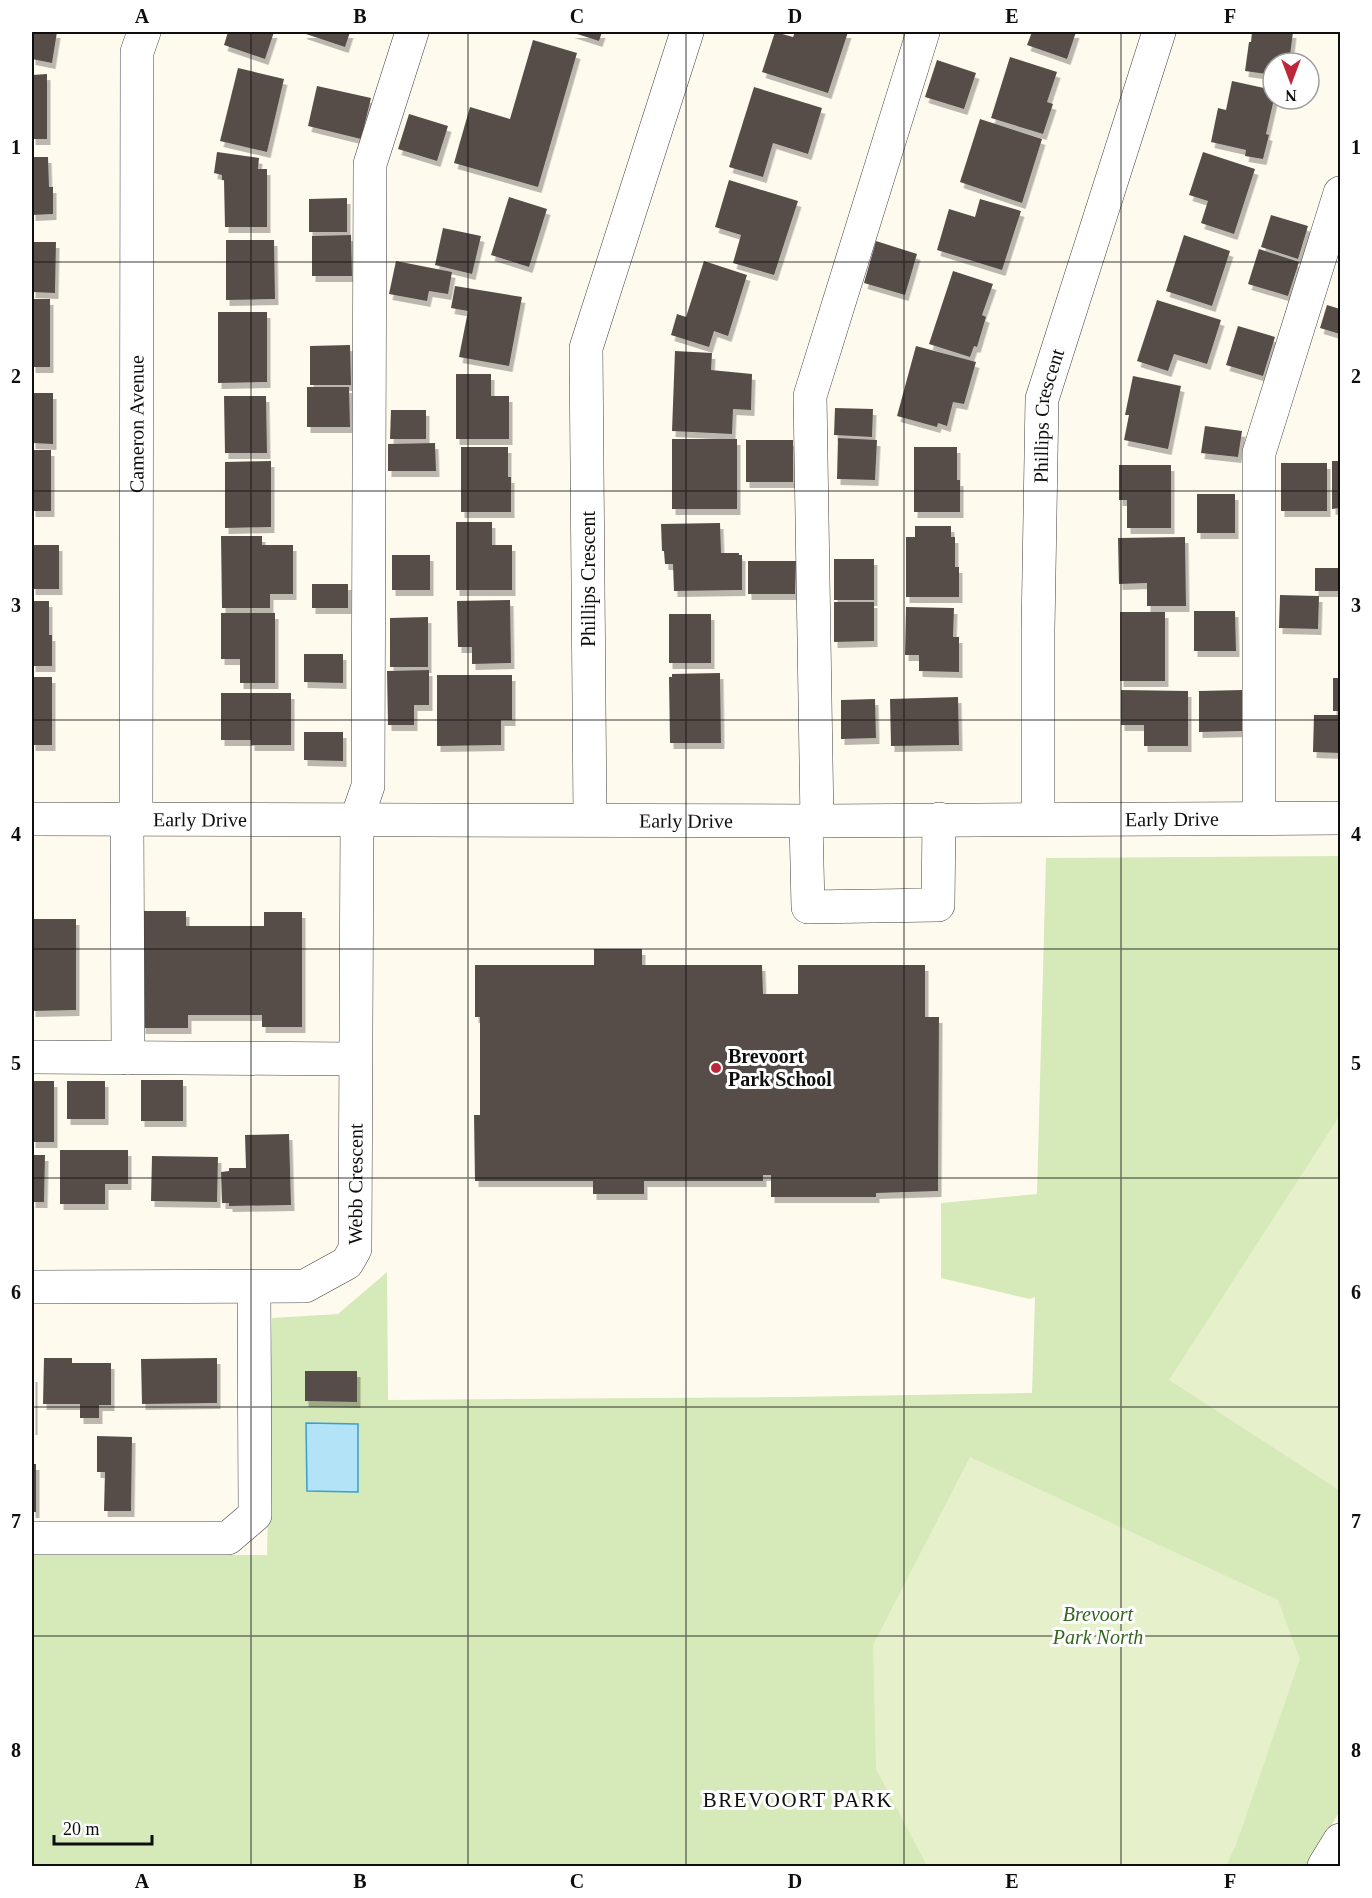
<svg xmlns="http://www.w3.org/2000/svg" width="1372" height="1898" viewBox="0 0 1372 1898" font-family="'Times New Roman',serif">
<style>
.green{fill:#d6e9b8}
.pitch{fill:#e6f0ca}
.water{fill:#b3e3f6;stroke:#3a9fcd;stroke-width:1.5}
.building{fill:#564e4a;filter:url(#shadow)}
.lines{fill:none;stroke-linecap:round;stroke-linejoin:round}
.minor-casing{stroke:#414141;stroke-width:34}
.minor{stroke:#fff;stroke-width:33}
.grid{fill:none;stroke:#0e0e0e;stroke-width:1.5;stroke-opacity:0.55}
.poi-dot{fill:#be263a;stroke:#fff;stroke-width:2}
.labels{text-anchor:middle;stroke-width:6;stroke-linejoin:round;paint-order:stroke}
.street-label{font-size:20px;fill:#0e0e0e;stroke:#fff}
.poi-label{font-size:20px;font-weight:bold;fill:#0e0e0e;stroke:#fff;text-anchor:start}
.park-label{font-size:20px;font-style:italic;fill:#33651e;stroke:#fff}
.neighbourhood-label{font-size:21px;letter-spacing:1.5px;fill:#0e0e0e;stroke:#fff}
.neatline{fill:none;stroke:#0e0e0e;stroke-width:2}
.grid-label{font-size:20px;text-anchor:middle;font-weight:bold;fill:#0e0e0e}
</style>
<defs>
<filter id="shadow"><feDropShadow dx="3.5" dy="6" stdDeviation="0" flood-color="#0004"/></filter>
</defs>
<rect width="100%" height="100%" fill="#fffaee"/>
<polygon class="green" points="1340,856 1340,1811 1307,1866 32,1866 32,1555 267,1555 272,1318 338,1314 387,1272 388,1400 792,1397 1032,1393 1035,1297 1030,1299 941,1278 941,1203 1037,1194 1046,858"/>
<g class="pitch">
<polygon points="1340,1115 1340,1491 1169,1380"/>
<polygon points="970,1457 1278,1600 1300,1659 1236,1845 1226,1866 927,1866 876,1769 873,1645"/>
</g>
<polygon class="water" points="306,1423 358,1424 358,1492 307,1491"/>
<g class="building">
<polygon points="32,32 57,32 52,63 32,59"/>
<polygon points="228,32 274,32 265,59 224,45"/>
<polygon points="304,32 350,32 345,47 303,33"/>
<polygon points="571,32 602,32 599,41"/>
<polygon points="775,32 793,37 795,32 848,32 828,93 762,72"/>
<polygon points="1032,32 1076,32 1067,59 1027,45"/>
<polygon points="1252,32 1293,32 1289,63 1273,63 1273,75 1245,71 1249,42 1251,42"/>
<polygon points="533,40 577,53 538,187 454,163 470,107 510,119"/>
<polygon points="1010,57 1057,72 1047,102 1053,104 1043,134 991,118"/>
<polygon points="937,60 976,73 964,109 925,97"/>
<polygon points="238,68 284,79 267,152 220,141"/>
<polygon points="47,74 47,139 32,139 32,75"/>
<polygon points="1232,81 1273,90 1274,99 1266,134 1269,135 1263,159 1245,156 1246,150 1211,142 1218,108 1226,110"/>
<polygon points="317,86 371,98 361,139 308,126"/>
<polygon points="754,87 822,108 808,154 773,143 763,177 729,167"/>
<polygon points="409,114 448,126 437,161 398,149"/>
<polygon points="980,119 1042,139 1022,203 960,182"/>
<polygon points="217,152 259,158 258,169 267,169 267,227 225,227 224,180 222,180 222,175 214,173"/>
<polygon points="1203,152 1255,169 1234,234 1201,223 1208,201 1189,195"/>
<polygon points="32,157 48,157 49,187 53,187 53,214 32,215"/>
<polygon points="729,180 798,201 774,275 733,263 741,235 715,227"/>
<polygon points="509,197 547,209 529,267 491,255"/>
<polygon points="347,198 347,232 309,232 309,199"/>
<polygon points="980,199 1021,211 1002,270 937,250 949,209 975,217"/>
<polygon points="1271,215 1308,226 1298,259 1261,247"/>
<polygon points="443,228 481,236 472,274 435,265"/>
<polygon points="351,235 352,276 312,276 312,236"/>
<polygon points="1184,235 1230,251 1212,306 1166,291"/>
<polygon points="226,240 274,240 275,299 226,300"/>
<polygon points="876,241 917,254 905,295 864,283"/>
<polygon points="32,242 56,242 55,293 32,292"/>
<polygon points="1259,249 1299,262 1288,296 1248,284"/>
<polygon points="396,261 452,272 448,294 429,291 427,301 389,294"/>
<polygon points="704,261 747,275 728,336 714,331 709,347 671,335 677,314 686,317"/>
<polygon points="953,271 993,284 982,315 986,317 977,347 974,346 970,357 929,344"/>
<polygon points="455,286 522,297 509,366 459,357 468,311 451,308"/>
<rect x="32" y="299" width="18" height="68"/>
<polygon points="1157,300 1221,320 1207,364 1174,354 1168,371 1137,361"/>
<polygon points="1327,305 1340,309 1340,334 1320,328"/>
<polygon points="218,312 267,312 267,382 218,383"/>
<polygon points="1238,326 1275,337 1263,376 1226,365"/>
<polygon points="350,345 351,385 310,385 310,346"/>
<polygon points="916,346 976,362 964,404 953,402 947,426 938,423 937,427 897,416"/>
<polygon points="675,351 712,353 711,370 752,374 751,410 733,409 732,434 672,431"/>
<polygon points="456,374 491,374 491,396 509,396 509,439 456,439"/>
<polygon points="1133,376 1181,386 1168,449 1124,440 1129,415 1125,415"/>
<polygon points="307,387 349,387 350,427 307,427"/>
<polygon points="32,393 53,393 53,444 32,443"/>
<polygon points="224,396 266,396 267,453 225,453"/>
<polygon points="835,408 873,409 872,437 834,435"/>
<polygon points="391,410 426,410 426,439 390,439"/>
<polygon points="1205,426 1242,431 1238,457 1201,453"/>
<polygon points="838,438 877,440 875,480 837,479"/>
<rect x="672" y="439" width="65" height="70"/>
<rect x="746" y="440" width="47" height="42"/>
<polygon points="435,443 436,471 388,471 388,444"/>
<polygon points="461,447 508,447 508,477 511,477 511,512 461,512"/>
<polygon points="914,447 957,447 957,480 960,480 960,512 914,512"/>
<rect x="32" y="450" width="19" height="61"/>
<polygon points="271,461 271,527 225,528 225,462"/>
<polygon points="1332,461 1340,461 1340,508 1332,509"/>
<rect x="1281" y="463" width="46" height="48"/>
<polygon points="1119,465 1171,465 1171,528 1127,528 1127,500 1119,500"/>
<rect x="1197" y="494" width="38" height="39"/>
<polygon points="456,522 492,522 492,545 512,545 512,590 456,590"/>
<polygon points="720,523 721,553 739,553 739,555 742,555 742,590 674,591 673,564 665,564 664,551 662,551 661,524"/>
<polygon points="915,526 951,526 951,537 955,537 955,567 959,567 959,597 906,597 906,537 915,537"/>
<polygon points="221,536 262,536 262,545 293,545 293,594 270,594 270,608 222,608"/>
<polygon points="1185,537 1186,606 1147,606 1147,583 1119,584 1118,538"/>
<rect x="32" y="545" width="27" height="44"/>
<rect x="392" y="555" width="38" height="35"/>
<rect x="834" y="559" width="40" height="41"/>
<polygon points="748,561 796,561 795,594 748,594"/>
<rect x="1315" y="568" width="25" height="23"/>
<rect x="312" y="584" width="36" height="24"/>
<polygon points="1280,595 1319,596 1318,629 1279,628"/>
<polygon points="510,600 511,663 472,664 472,647 458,647 457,601"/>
<polygon points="32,601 49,601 49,635 52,635 52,666 32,666"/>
<polygon points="834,602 874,602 874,641 834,642"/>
<polygon points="906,607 954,608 953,637 959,637 959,672 919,671 919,655 905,655"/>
<polygon points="1194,611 1235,611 1236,651 1194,651"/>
<rect x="1120" y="612" width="45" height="69"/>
<polygon points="221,613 275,613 275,683 240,683 240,659 221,659"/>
<rect x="669" y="614" width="42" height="49"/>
<polygon points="428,617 428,667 390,667 390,618"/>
<polygon points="304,654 343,654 343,683 304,682"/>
<polygon points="429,670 429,705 414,705 414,725 388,725 387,671"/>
<polygon points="720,673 721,743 670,743 669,677 672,677 672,674"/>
<polygon points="437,675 512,675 512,720 501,720 501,745 437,746"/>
<rect x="32" y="677" width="20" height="68"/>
<rect x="1333" y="678" width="7" height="33"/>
<polygon points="1121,690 1188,691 1188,746 1144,746 1144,725 1121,725"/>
<polygon points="1242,690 1243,731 1199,732 1199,691"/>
<polygon points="221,693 291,693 291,745 251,745 251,740 221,740"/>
<polygon points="958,697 959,745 891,746 890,699"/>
<polygon points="875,699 876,738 841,739 841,700"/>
<polygon points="1314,715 1340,715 1340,753 1313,752"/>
<polygon points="304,732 343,732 343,761 304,760"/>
<polygon points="143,911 186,911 186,926 264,926 264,912 302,912 302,1027 262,1027 262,1015 188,1015 188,1028 142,1028"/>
<polygon points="32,919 76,919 76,1010 32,1011"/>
<polygon points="594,949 642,949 642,965 762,965 763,994 798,994 798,965 925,965 925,1017 939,1017 938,1191 876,1193 876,1197 771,1197 771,1175 763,1175 763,1181 644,1181 644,1194 593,1194 593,1181 475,1181 474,1115 480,1115 480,1017 475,1017 475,965 594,965"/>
<rect x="141" y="1080" width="42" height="41"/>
<rect x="32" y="1081" width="22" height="61"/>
<rect x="67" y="1081" width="38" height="38"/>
<polygon points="289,1134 291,1205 229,1206 229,1203 222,1203 221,1172 229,1171 229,1168 246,1168 245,1135"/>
<polygon points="60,1150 128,1150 128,1184 105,1184 105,1204 60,1204"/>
<polygon points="32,1155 45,1155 44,1202 32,1202"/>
<polygon points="152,1156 218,1157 217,1202 151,1201"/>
<polygon points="44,1358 72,1358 72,1363 111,1363 111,1405 99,1405 99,1418 80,1418 80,1404 43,1404"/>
<polygon points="217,1358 217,1403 142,1404 141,1359"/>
<polygon points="305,1371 357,1371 357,1402 305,1401"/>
<rect x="32" y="1376" width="2" height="53"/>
<polygon points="97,1436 132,1437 131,1511 104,1511 105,1472 97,1472"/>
<rect x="32" y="1464" width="4" height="48"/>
</g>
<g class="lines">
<defs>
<g id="minor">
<polyline points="127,818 128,1058"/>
<path id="s1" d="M136 818 137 52 144 32"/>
<polyline points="1259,818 1259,453 1340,193"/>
<path id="s2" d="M32 819 817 821 1340 818"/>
<polyline points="590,819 586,348 687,32"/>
<path id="s3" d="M1038 819V630L1042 399 1159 32"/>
<polyline points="806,821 808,907 938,905 939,819"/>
<polyline points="817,821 810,396 923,32"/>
<polyline points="32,1057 355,1059"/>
<path id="s4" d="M32 1287 305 1286 347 1263 355 1249 357 818 368 786 370 164 412 32"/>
<polyline points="32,1538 228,1538 255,1515 254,1287"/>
<polyline points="1324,1866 1340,1840"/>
</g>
</defs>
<use href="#minor" class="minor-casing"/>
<use href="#minor" class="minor"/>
</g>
<path class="grid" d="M251 32V1866M468 32V1866M686 32V1866M904 32V1866M1121 32V1866M32 262H1340M32 491H1340M32 720H1340M32 949H1340M32 1178H1340M32 1407H1340M32 1636H1340"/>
<circle class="poi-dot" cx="716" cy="1068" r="6"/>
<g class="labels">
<g class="street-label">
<text dy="7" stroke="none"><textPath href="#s3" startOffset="404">Phillips Crescent</textPath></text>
<text dy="7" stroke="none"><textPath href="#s1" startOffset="394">Cameron Avenue</textPath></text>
<text transform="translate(588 579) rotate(-90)" y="7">Phillips Crescent</text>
<text dy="7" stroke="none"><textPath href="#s2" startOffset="168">Early Drive</textPath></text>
<text dy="7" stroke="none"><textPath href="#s2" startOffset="654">Early Drive</textPath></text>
<text dy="7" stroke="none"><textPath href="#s2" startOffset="1140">Early Drive</textPath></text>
<text dy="7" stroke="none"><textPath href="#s4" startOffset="402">Webb Crescent</textPath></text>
</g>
<g class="poi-label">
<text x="728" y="1063">Brevoort<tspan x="728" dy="23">Park School</tspan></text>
</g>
<g class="park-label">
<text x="1098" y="1621">Brevoort<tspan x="1098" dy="23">Park North</tspan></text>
</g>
<g class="neighbourhood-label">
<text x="798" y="1807">BREVOORT PARK</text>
</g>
</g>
<rect width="1372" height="1898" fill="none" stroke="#ffffff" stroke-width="66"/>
<g transform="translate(1291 81) rotate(180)"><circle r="28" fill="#ffffff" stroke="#9f9f9f" stroke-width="1.5"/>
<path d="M0-4.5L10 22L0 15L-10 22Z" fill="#be263a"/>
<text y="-9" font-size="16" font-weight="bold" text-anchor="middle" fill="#0e0e0e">N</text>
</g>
<path d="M54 1835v9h98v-9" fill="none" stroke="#0e0e0e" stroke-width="3"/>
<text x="63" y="1835" font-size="18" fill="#0e0e0e" stroke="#ffffff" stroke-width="4.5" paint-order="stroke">20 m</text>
<rect x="33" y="33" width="1306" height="1832" class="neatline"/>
<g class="grid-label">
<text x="142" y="23">A</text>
<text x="360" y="23">B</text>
<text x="577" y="23">C</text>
<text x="795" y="23">D</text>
<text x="1012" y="23">E</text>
<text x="1230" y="23">F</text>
<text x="16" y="154">1</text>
<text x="1356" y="154">1</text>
<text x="16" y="383">2</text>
<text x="1356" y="383">2</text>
<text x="16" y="612">3</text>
<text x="1356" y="612">3</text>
<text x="16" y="841">4</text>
<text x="1356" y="841">4</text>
<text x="16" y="1070">5</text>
<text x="1356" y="1070">5</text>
<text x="16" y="1299">6</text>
<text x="1356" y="1299">6</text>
<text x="16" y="1528">7</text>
<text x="1356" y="1528">7</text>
<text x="16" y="1757">8</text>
<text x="1356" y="1757">8</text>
<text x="142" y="1888">A</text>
<text x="360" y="1888">B</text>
<text x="577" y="1888">C</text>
<text x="795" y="1888">D</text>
<text x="1012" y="1888">E</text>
<text x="1230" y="1888">F</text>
</g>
</svg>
